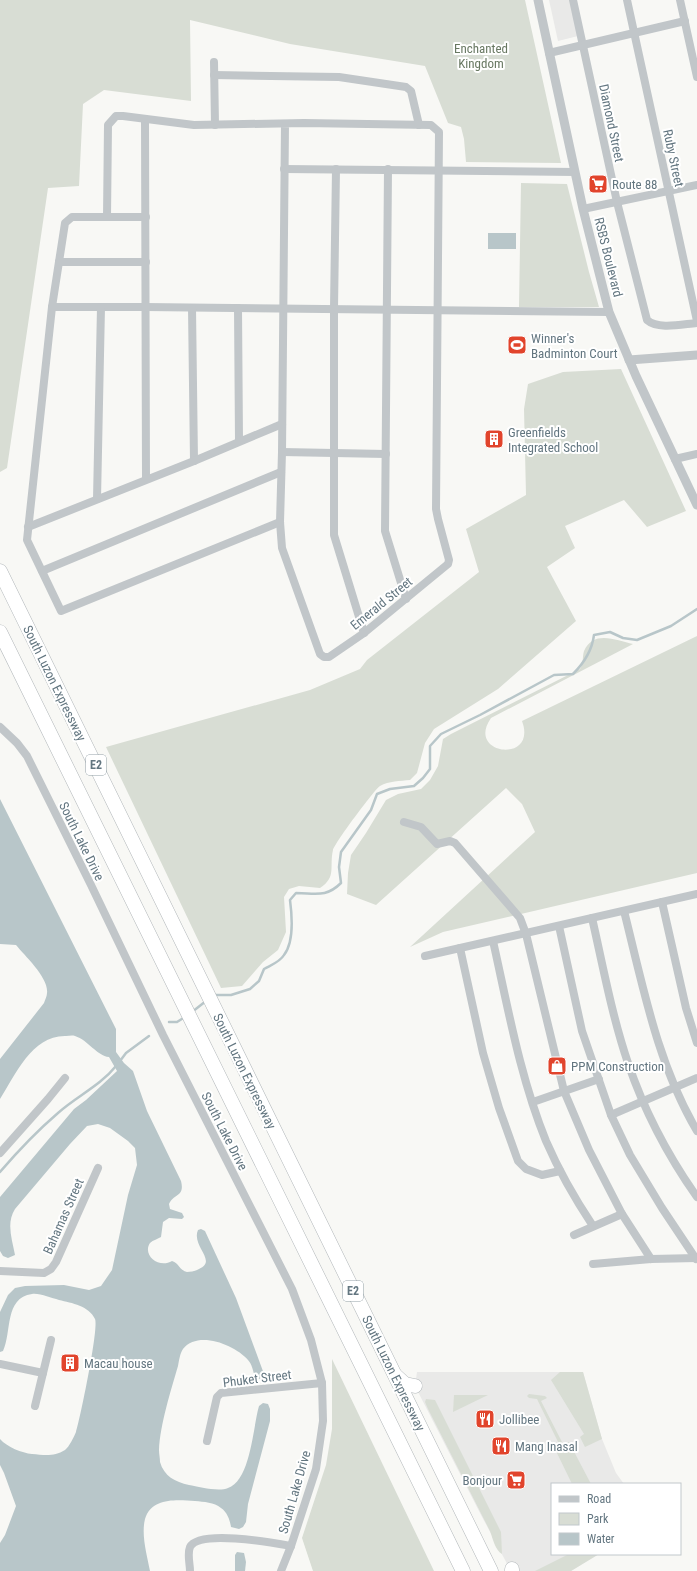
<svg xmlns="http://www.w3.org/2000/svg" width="697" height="1571" viewBox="0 0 697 1571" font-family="'Roboto Condensed',sans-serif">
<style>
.built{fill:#e9e9e8}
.green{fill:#d8ddd4}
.water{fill:#b8c6c9}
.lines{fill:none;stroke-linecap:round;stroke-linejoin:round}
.stream{stroke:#b8c6c9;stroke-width:2.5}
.motorway-casing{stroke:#b2b7ba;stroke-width:15}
.minor{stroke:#c1c6c9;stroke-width:8}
.tertiary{stroke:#c1c6c9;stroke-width:9}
.motorway{stroke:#fff;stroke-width:14}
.labels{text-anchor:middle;stroke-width:4;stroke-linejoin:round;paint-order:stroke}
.shield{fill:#fff;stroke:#929fa6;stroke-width:1}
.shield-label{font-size:12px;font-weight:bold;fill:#637680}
.park-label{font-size:13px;fill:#687862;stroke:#fff}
.street-label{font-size:13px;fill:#637680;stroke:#fff}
.poi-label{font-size:13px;fill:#637680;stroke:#fff;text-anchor:start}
</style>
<rect width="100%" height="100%" fill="#f8f8f5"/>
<g class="built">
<polygon points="549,0 570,0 578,36 558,41"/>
<polygon points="417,1372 583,1372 602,1439 616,1473 624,1484 552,1484 552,1554 599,1554 571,1571 511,1571 481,1515 415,1386"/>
</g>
<g class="green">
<polygon points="0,0 525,0 561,163 466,162 464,139 461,127 448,123 425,66 290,44 190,20 191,101 104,90 83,104 79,186 48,188 7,468 0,472"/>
<polygon points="521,183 567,184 589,272 599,307 519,307"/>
<path d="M621 369 686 511 647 527 624 500 565 526 575 548 547 567 576 621 498 689 434 729 425 743 417 773 410 780C400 781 389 781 380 786 374 790 335 843 333 850 329 867 337 877 320 888L299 886 289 889 284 897 286 932 278 950 263 962 242 986 221 988 106 747 310 690 360 669 367 660 479 572 466 529 526 495 524 409 528 384 563 372Z"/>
<path d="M697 636V873L443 932 410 947 535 832 522 804 506 788 376 905 347 894 348 873 351 855 366 833 386 800 398 794 421 789 430 780 438 766 443 739 451 734 580 669C584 662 582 658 584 651 594 629 617 641 633 644L491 718C465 755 538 764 522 721Z"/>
<polygon points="332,1359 434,1571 313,1571 302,1538 326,1465 332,1429"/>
<polygon points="560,1372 583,1372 602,1439 585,1447 580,1437 584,1434 551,1380"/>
<polygon points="529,1394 545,1396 547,1398 541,1401 563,1444 569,1442 591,1484 572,1484 555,1449 560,1446 537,1399 529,1398 527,1396"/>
<polygon points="454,1395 488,1395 453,1412"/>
<path d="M426 1399 435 1400 501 1532 502 1554C495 1550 493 1539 490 1531L428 1409 425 1402Z"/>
<polygon points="569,1554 599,1554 571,1571 535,1571"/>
</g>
<g class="water">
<rect x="488" y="233" width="28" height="16"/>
<path d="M0 799 116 1029V1052L124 1063 133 1071 147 1111 181 1181C185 1197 174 1193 169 1204L170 1209 182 1213 184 1217 182 1219 169 1218 163 1222 161 1237C158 1239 153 1240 150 1243 142 1255 159 1269 172 1261 179 1263 179 1270 187 1272 191 1272 196 1271 199 1269 218 1261 191 1246 198 1230L201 1229 205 1231 236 1298 264 1374 263 1377 260 1379 255 1377C253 1371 252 1364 248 1360 235 1345 198 1330 183 1349 180 1353 179 1361 178 1366 171 1390 160 1425 159 1450 159 1454 160 1458 160 1462 164 1476 175 1482 189 1485 199 1487 219 1492 228 1488 251 1480 253 1426 259 1406L263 1403 268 1404 270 1409V1421L248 1504 246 1522 243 1527 239 1529 231 1527C230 1520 227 1512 221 1508 214 1502 204 1502 195 1501 177 1500 152 1497 145 1519 141 1535 147 1555 150 1571H0V1543L5 1535 16 1506 4 1473 0 1465V1439C7 1447 22 1453 32 1454 44 1455 54 1457 65 1450 69 1447 74 1437 76 1432 80 1419 99 1328 95 1319 89 1306 72 1303 59 1300 51 1298 40 1293 32 1294 4 1298 12 1332 3 1351L0 1352V1312L8 1295 15 1288 25 1286 64 1285 89 1290 101 1286 112 1270 128 1195 137 1165 135 1148 128 1141 110 1128 98 1124 87 1126 70 1144 15 1209C6 1223 12 1239 15 1255L8 1258 3 1256 0 1251V1197L74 1109 86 1100 117 1071 109 1057C97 1056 88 1040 75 1036 72 1035 69 1036 66 1036 32 1035 16 1074 0 1099V1059L44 1003C45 1000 47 996 47 993 49 978 25 956 16 945L0 944Z"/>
<polygon points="237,1552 244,1553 246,1562 245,1571 235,1571 235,1555"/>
</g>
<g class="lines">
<g class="stream">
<path d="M213 995H231L250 989 259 981 264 969C271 965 280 962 284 955 294 942 292 915 290 900L296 893C315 893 326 898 341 883L339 867 341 852 371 810 377 794 390 789 414 786 423 778 430 769V746L441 734 480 715 554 675 573 674C584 663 592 651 594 635L610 632 623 638 637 640 671 626 697 609"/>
<polyline points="192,1012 206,1001"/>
<polyline points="169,1022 177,1022 185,1017"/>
<polyline points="120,1061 126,1053 149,1036"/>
<path d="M0 1172C18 1151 37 1131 58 1113 77 1096 100 1086 116 1066"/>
</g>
<defs>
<g id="motorway">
<polyline points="0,571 491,1571"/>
<polyline points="0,632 463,1571"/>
<polyline points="395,1375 405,1384 415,1386"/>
<polyline points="512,1571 512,1569"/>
</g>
</defs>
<use href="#motorway" class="motorway-casing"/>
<g class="minor">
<path d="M573 0 617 202 647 320C658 330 683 324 697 323"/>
<polyline points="627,0 697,321"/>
<polyline points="680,0 697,77"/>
<polyline points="549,53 685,21"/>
<polyline points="214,62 215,125"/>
<polyline points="214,75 339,77 406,87 411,91 419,125"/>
<polyline points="145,119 146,479"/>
<polyline points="284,169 575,172"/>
<polyline points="336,169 334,309 334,535 364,633"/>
<polyline points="388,169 385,531 406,599"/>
<polyline points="583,209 697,185"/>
<polyline points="107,217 108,125 116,116 123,116 194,125 304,123 431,125 439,132 436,509 438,519 449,560 448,564 364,633 329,657 324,657 320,654 282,548 280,522 282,452 285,124"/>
<polyline points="146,217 72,217 65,223 52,307 27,540 61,611 280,522"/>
<polyline points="59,262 146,262"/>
<polyline points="52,307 145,307 609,312"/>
<polyline points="192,308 194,461"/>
<polyline points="238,308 239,441"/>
<polyline points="282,452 386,454"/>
<polyline points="675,459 697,454"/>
<polyline points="97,499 101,307"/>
<polyline points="28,527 194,461 282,424"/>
<polyline points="42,571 281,472"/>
<polyline points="0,727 17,743 27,756 91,885 163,1035 292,1289 311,1340 322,1383 323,1421 316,1469 291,1546 281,1571"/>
<polyline points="404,822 421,827 437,844 450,841 455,843 520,918 526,934 564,1091 589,1150 622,1214 651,1259"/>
<polyline points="662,902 686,1008 697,1043"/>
<path d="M624 911C643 986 657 1063 697 1131"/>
<path d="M592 918C603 966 612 1016 628 1063 644 1110 668 1156 697 1197"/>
<polyline points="559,926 582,1031 611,1115 630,1155 662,1208 696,1259"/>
<path d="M493 941C508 1008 520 1077 546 1141 559 1171 575 1199 593 1226"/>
<polyline points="460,948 483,1053 499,1108 518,1161 526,1169 542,1175 560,1171"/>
<polyline points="425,956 697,894"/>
<polyline points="533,1102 599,1079"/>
<polyline points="611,1115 697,1078"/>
<polyline points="0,1153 48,1099 65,1078"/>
<polyline points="574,1235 622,1214"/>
<polyline points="593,1264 651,1259 697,1258"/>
<polyline points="0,1271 44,1273 51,1269 56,1262 98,1168"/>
<polyline points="0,1364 43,1373"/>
<polyline points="35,1406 51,1340"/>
<polyline points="207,1441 217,1397 221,1393 322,1383"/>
<path d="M190 1571C190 1564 187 1554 190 1547 199 1529 274 1543 291 1546"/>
</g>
<g class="tertiary">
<polyline points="538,0 583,209 609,312 636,376 697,505"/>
<polyline points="629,360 697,355"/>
</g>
<use href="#motorway" class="motorway"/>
</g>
<defs>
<symbol id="supermarket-square" viewBox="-11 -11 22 22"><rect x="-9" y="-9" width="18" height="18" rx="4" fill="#e1442c" stroke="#fff"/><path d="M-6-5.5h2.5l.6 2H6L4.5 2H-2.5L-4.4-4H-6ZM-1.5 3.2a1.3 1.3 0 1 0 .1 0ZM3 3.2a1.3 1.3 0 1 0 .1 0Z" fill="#fff"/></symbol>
<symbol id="stadium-square" viewBox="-11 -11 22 22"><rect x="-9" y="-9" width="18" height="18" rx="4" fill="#e1442c" stroke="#fff"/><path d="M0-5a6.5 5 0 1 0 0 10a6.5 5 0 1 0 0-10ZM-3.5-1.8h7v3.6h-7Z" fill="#fff"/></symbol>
<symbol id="building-square" viewBox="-11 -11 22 22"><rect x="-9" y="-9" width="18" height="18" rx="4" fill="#e1442c" stroke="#fff"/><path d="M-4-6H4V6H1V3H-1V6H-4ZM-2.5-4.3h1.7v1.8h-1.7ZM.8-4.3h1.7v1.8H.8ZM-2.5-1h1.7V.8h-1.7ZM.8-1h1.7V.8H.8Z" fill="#fff"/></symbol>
<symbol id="shop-square" viewBox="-11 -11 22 22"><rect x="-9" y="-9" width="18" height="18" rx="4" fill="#e1442c" stroke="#fff"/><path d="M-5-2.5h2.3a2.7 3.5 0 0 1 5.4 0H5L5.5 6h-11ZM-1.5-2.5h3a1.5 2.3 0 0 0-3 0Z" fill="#fff"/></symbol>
<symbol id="restaurant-square" viewBox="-11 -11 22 22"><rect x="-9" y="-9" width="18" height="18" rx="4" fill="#e1442c" stroke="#fff"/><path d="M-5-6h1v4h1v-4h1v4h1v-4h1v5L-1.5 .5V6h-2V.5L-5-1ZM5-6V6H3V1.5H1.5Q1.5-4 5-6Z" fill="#fff"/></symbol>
</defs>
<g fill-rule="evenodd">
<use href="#supermarket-square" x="587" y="173" width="22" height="22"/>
<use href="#stadium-square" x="506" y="334" width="22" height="22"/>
<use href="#building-square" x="483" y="428" width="22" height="22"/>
<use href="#shop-square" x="546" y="1055" width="22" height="22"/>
<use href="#building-square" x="59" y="1352" width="22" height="22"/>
<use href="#restaurant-square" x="474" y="1408" width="22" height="22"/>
<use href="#restaurant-square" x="490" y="1435" width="22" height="22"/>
<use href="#supermarket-square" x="505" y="1469" width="22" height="22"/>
</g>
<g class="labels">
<g class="shield">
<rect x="86" y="755" width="20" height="20" rx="3"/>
<rect x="343" y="1281" width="20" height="20" rx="3"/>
</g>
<g class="shield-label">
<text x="96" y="769">E2</text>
<text x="353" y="1295">E2</text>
</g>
<g class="park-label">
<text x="481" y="53">Enchanted<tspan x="481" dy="15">Kingdom</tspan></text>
</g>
<g class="street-label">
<text transform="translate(612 123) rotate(78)" y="5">Diamond Street</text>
<text transform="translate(674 158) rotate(78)" y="5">Ruby Street</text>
<text transform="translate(609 257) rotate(76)" y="5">RSBS Boulevard</text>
<text transform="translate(381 603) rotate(-39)" y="5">Emerald Street</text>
<text transform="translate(55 683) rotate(64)" y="5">South Luzon Expressway</text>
<text transform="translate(82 841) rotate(64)" y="5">South Lake Drive</text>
<text transform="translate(245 1071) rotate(64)" y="5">South Luzon Expressway</text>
<text transform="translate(225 1131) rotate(63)" y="5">South Lake Drive</text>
<text transform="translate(63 1216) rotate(-66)" y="5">Bahamas Street</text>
<text transform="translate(394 1373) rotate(64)" y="5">South Luzon Expressway</text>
<text transform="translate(257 1378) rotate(-7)" y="5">Phuket Street</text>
<text transform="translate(294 1492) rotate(-74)" y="5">South Lake Drive</text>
</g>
<g class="poi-label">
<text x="612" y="189">Route 88</text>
<text x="531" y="343">Winner's<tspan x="531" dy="15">Badminton Court</tspan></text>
<text x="508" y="437">Greenfields<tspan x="508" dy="15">Integrated School</tspan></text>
<text x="571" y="1071">PPM Construction</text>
<text x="84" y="1368">Macau house</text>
<text x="499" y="1424">Jollibee</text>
<text x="515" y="1451">Mang Inasal</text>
<text x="502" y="1485" text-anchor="end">Bonjour</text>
</g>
</g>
<rect x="551" y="1483" width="130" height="72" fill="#ffffff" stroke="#c1c8cc"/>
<rect x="559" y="1496" width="20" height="6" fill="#c1c6c9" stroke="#c1c8cc"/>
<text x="587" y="1503" font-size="12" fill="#637680">Road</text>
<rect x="559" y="1513" width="20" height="12" fill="#d8ddd4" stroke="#c1c8cc"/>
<text x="587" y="1523" font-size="12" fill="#637680">Park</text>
<rect x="559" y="1533" width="20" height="12" fill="#b8c6c9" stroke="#c1c8cc"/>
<text x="587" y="1543" font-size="12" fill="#637680">Water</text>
</svg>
